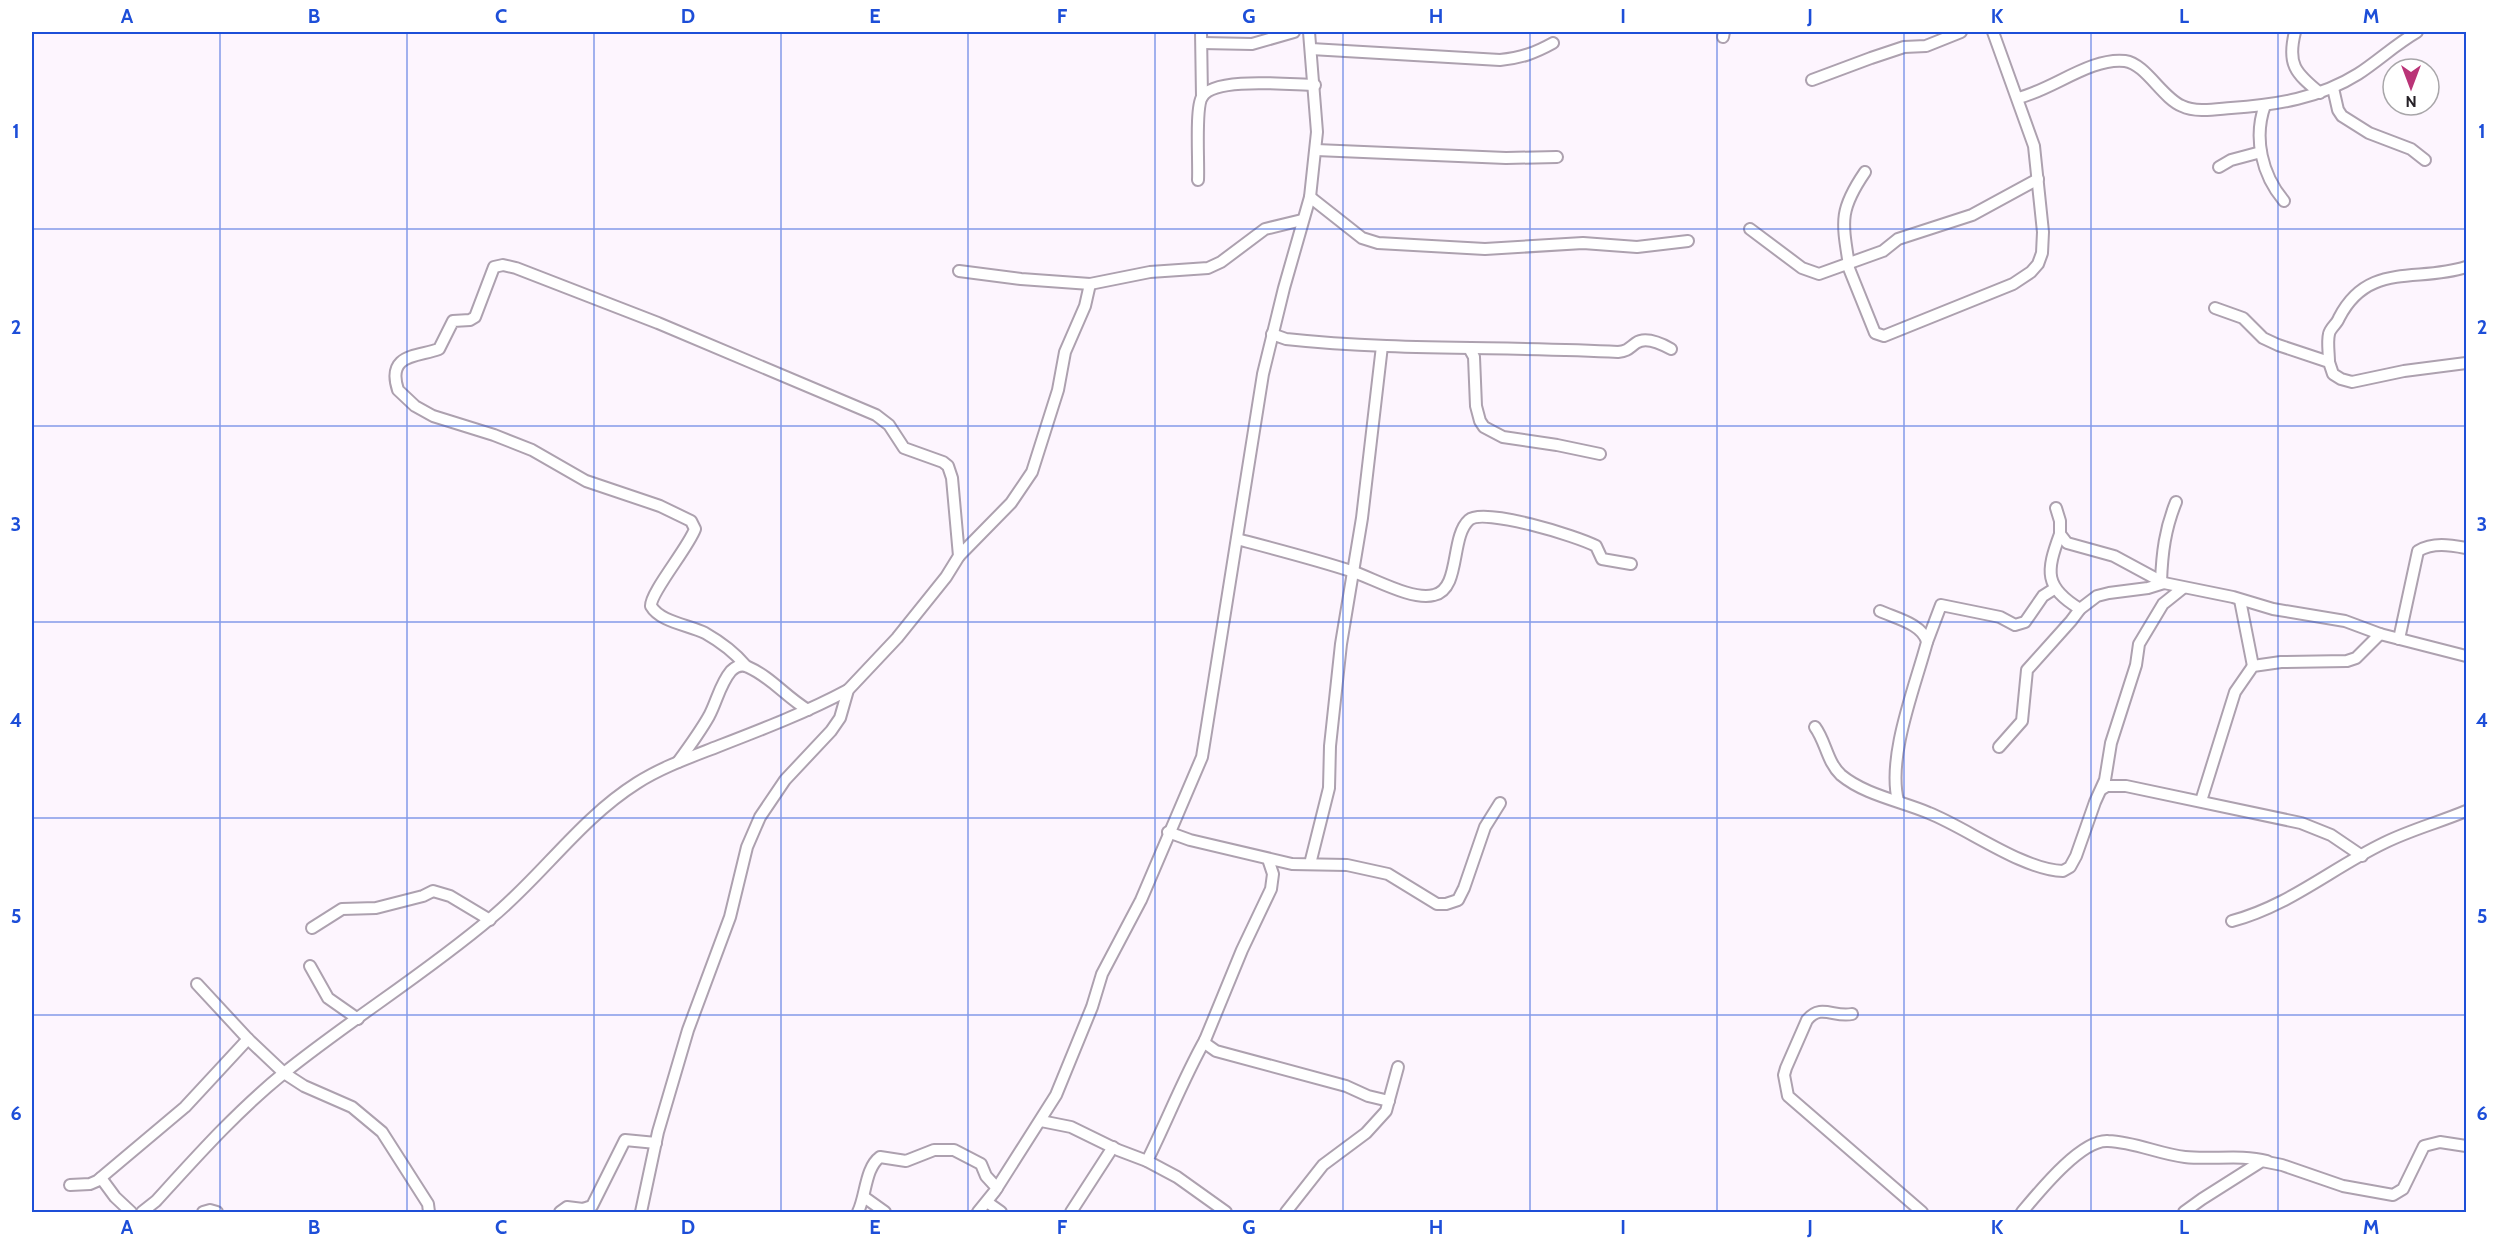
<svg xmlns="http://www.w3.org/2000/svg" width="2498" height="1244" viewBox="0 0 2498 1244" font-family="Cabin,sans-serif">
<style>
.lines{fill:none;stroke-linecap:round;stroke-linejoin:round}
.minor-casing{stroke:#ada1af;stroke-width:14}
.minor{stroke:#fff;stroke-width:10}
.grid{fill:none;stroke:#1d4ed8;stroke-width:1.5;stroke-opacity:0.55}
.neatline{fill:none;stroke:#1d4ed8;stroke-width:2}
.grid-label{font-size:20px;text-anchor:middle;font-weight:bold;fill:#1d4ed8}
</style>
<rect width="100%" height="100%" fill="#fdf5fe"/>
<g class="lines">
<defs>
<g id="minor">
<polyline points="1201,32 1202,97"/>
<path d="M2295 32C2287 64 2295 73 2320 93"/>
<polyline points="1723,37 1724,32"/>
<polyline points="1202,43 1252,44 1294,32"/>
<path d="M1311 49 1500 60C1521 58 1535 53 1553 43"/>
<polyline points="1812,80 1871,58 1904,47 1926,46 1961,32"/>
<polyline points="2333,88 2338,110 2342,116 2369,133 2411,149 2425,160"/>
<path d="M2018 98C2052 90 2091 57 2125 61 2146 64 2162 98 2182 106 2196 113 2217 109 2231 108 2276 105 2320 98 2358 74 2378 61 2396 44 2417 32"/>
<path d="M2265 105C2253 138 2262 175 2284 201"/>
<polyline points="1316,150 1506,158 1557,157"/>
<polyline points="2219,167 2231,160 2261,152"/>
<path d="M1198 180C1199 163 1195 108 1202 97 1214 76 1292 85 1315 85"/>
<polyline points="1310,197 1362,238 1378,243 1485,249 1583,243 1637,247 1688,241"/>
<polyline points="1750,229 1802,268 1819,274 1883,251 1898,239 1972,215 2038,179"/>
<path d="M1849 265C1842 221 1839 210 1865 172"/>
<polyline points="1848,266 1875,333 1884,336 2013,284 2031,272 2038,264 2042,253 2043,232 2034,146 1993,32"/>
<polyline points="959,271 1021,279 1090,284 1150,272 1208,268 1221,262 1265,229 1302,220"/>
<polyline points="2215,308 2243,318 2263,338 2278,345 2329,362 2333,374 2341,379 2352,382 2404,371 2466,363"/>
<path d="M1272 334 1286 339C1396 351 1507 346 1618 352 1628 351 1629 348 1636 343 1646 336 1662 344 1671 349"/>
<polyline points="1469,348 1474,357 1476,406 1480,421 1484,427 1503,437 1557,445 1600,454"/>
<path d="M2329 362C2329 353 2327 342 2329 334 2330 328 2337 324 2339 318 2368 261 2417 283 2466 267"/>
<polyline points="2056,508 2060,521 2060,534 2067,543 2114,556 2164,583 2233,597 2273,609 2345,621 2380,634 2466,656"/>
<path d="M2060 534C2046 572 2044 587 2080 609"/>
<path d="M1237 539C1275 549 1314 559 1351 571 1373 578 1412 601 1434 595 1461 589 1450 537 1469 520 1483 507 1577 536 1596 546L1602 559 1631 564"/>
<polyline points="959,556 1011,503 1032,472 1058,390 1065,352 1085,306 1090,284"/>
<path d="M2161 582C2162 553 2165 529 2176 502"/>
<polyline points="2240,600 2253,666"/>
<path d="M1880 611C1895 618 1923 624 1927 642 1915 687 1887 756 1898 801"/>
<path d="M2399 639 2418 551C2433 542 2450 545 2466 548"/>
<polyline points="1927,642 1941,605 2000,617 2015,625 2025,622 2043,596 2054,589"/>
<path d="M1815 727C1826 742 1827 762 1841 775 1865 795 1901 801 1929 813 1967 828 2023 870 2063 871L2070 867 2076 856 2095 802 2105 780 2111 743 2136 665 2139 644 2163 604 2183 588"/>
<polyline points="1999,747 2022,721 2027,670 2071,621 2080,609 2097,596 2109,593 2148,588 2164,583"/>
<path d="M678 762C689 747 700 732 709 716 717 701 720 684 731 671 736 666 742 664 748 667 771 677 786 697 808 710"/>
<polyline points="2102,789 2107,786 2126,786 2301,823 2331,835 2362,856"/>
<polyline points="2201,801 2235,692 2253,666 2281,662 2347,661 2356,658 2380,634"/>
<polyline points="1168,832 1190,840 1292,864 1347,865 1388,874 1437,904 1446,904 1458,900 1464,888 1485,827 1500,803"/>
<polyline points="1268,859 1273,874 1271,889 1242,950 1205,1040 1206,1044 1216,1051 1346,1086 1368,1096 1389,1101"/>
<polyline points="1310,864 1329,788 1330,746 1341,644 1362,518 1382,346"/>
<path d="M2232 921C2289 906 2332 868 2384 843 2410 830 2440 822 2466 811"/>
<polyline points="312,928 342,909 376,908 423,896 433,891 450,896 490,920"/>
<polyline points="310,966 328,998 358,1019"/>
<polyline points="197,984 248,1039 284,1073 304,1086 352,1107 382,1132 428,1204 429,1212"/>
<path d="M1852 1014C1834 1018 1821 1003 1807 1020L1786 1068 1784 1075 1788 1096 1922 1212"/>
<polyline points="1041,1121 1071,1127 1118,1150 1147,1161 1177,1177 1226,1212"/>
<path d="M1147 1161C1167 1121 1183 1079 1205 1040"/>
<polyline points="101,1178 115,1197 131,1212"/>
<polyline points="70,1185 90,1184 97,1181 185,1107 248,1039"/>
<polyline points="864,1197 885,1212"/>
<polyline points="987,1202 1001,1212"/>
<path d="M142 1212 156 1201C197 1156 237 1111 284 1073 351 1019 425 974 491 918 542 876 580 819 637 783 662 767 691 757 719 746 763 729 807 712 848 690"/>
<polyline points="203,1212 210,1210 217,1212"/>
<polyline points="560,1212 567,1207 583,1209 592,1206 625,1140 656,1143"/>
<path d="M641 1212 658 1132 688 1030 730 917 747 847 760 817 785 780 831 731 840 718 848 690 897 638 946 577 959 556 952 478 948 466 943 462 904 448 889 425 876 415 658 323 516 268 503 265 494 267 475 317 470 320 453 321 439 349C418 357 386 353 398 390L415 406 433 416 494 435 532 450 586 481 660 506 691 521 695 529C688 548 650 593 651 606 660 622 689 625 705 633 719 641 735 653 745 665"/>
<path d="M858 1212C866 1196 865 1168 880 1157L906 1161 934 1150H954L981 1164 986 1176 997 1188"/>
<polyline points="978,1212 995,1191 1056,1095 1092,1007 1102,974 1141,900 1202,757 1263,374 1284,288 1310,197 1317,132 1309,32"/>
<polyline points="1071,1212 1113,1147"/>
<polyline points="1286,1212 1323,1165 1366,1133 1386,1111 1398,1067"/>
<path d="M2022 1212C2038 1193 2081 1139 2108 1141 2135 1142 2159 1154 2185 1157 2212 1160 2240 1154 2267 1161"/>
<polyline points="2184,1212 2202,1199 2262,1161 2282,1165 2343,1186 2393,1195 2403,1189 2424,1146 2440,1142 2466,1146"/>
</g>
</defs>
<use href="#minor" class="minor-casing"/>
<use href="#minor" class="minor"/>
</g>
<path class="grid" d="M220 32V1212M407 32V1212M594 32V1212M781 32V1212M968 32V1212M1155 32V1212M1343 32V1212M1530 32V1212M1717 32V1212M1904 32V1212M2091 32V1212M2278 32V1212M32 229H2466M32 426H2466M32 622H2466M32 818H2466M32 1015H2466"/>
<rect width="2498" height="1244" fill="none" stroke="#ffffff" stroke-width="66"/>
<g transform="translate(2411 87) rotate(180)"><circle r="28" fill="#ffffff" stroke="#a8a6a9" stroke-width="1.5"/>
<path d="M0-4.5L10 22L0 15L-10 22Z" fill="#ba3477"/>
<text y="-9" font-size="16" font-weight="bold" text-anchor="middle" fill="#262127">N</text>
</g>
<rect x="33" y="33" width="2432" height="1178" class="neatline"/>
<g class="grid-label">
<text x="127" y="23">A</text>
<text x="314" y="23">B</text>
<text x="501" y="23">C</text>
<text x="688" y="23">D</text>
<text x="875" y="23">E</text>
<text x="1062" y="23">F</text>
<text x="1249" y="23">G</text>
<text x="1436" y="23">H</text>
<text x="1623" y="23">I</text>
<text x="1810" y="23">J</text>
<text x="1997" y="23">K</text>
<text x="2184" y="23">L</text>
<text x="2371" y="23">M</text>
<text x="16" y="138">1</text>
<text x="2482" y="138">1</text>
<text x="16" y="334">2</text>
<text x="2482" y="334">2</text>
<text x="16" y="531">3</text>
<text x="2482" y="531">3</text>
<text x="16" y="727">4</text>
<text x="2482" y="727">4</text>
<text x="16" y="923">5</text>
<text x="2482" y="923">5</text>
<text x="16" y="1120">6</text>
<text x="2482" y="1120">6</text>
<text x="127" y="1234">A</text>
<text x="314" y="1234">B</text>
<text x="501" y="1234">C</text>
<text x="688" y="1234">D</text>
<text x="875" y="1234">E</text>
<text x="1062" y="1234">F</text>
<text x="1249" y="1234">G</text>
<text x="1436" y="1234">H</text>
<text x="1623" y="1234">I</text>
<text x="1810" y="1234">J</text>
<text x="1997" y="1234">K</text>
<text x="2184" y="1234">L</text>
<text x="2371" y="1234">M</text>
</g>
</svg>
